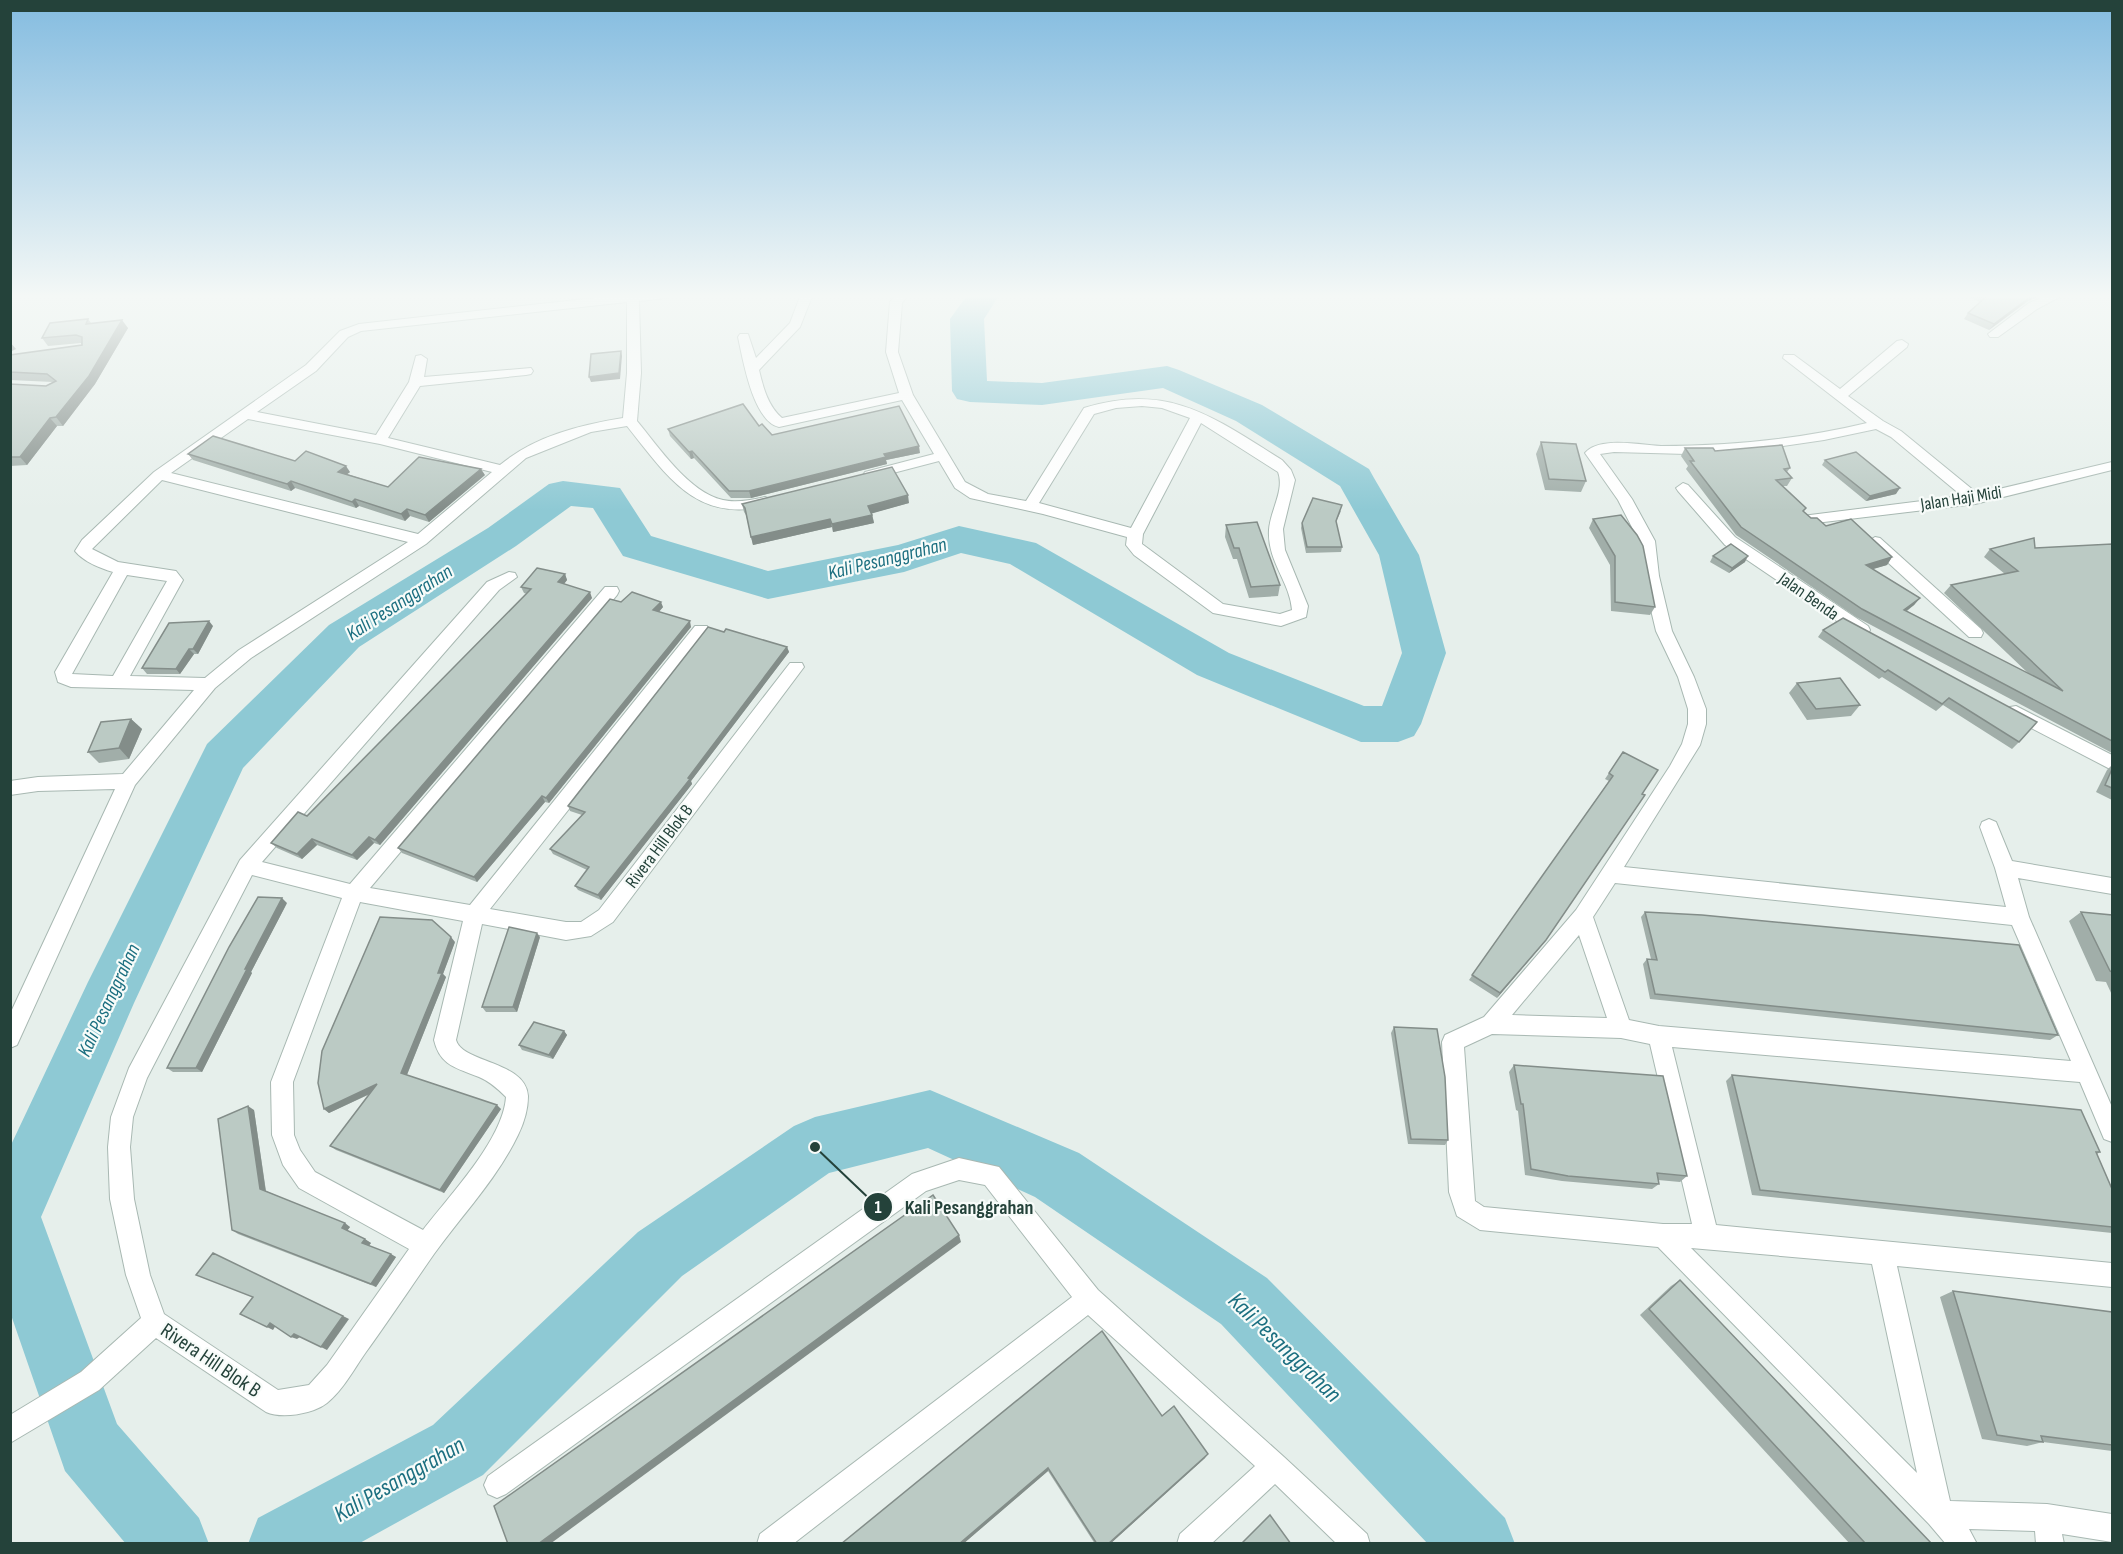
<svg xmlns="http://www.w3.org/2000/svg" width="2123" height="1554" viewBox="0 0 2123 1554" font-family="'Sofia Sans Condensed',sans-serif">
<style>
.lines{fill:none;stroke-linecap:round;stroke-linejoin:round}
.river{fill:#8ec9d4;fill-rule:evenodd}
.minor-casing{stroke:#a8b8b2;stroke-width:2}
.minor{fill:#fff;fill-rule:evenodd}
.wall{fill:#a1aea9}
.shaded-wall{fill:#838d89}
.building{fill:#bbcac4;stroke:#838d89;stroke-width:1.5}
.labels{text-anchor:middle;stroke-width:4.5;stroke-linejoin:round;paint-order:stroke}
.street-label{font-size:18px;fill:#24423a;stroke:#f7fbf9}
.water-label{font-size:20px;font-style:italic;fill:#1c6f80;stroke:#f7fbf9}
.near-street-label{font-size:21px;fill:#24423a;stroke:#f7fbf9}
.near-water-label{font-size:24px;font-style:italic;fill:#1c6f80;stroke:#f7fbf9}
.leader{fill:none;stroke:#24423a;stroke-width:2}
.callout-dot{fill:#24423a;stroke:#f7fbf9;stroke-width:2}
.mark-label{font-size:18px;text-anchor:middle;font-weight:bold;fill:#fff}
.callout-label{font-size:20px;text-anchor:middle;font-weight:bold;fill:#24423a;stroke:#f7fbf9;stroke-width:4.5;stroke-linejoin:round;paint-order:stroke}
</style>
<rect width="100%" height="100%" fill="#e6efeb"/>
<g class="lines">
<g class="river">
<polygon points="968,294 1000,294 984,319 987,381 1042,383 1167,366 1179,370 1262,405 1369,469 1374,478 1419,555 1446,653 1421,724 1414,736 1398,742 1361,742 1197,675 1010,564 961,553 904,572 768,599 623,556 593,508 571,506 516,546 359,647 243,768 134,1003 41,1217 117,1424 199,1518 209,1544 126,1544 65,1471 10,1312 10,1147 88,982 207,744 329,625 488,528 549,484 563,481 620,488 651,536 768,571 898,545 959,526 1036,543 1229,653 1364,706 1382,706 1402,653 1379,555 1340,486 1236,421 1163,388 1042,405 970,402 957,399 952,391 950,319"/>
<polygon points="930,1090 1079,1153 1267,1278 1505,1518 1515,1544 1428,1544 1221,1324 1035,1197 928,1148 829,1173 682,1276 483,1475 358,1544 248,1544 258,1518 433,1425 638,1232 794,1126 815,1117"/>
</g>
<defs>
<g id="minor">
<path d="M631 294H672L666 298 639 301 641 373 637 421C658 446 689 493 723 500 736 503 752 500 765 497L770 499 772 502 770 505C697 525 667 476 627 426L591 432 526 458 426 544 251 658 215 688 135 785 17 1045 10 1048V1014L115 789 38 791 10 795V781L38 777 123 774 194 690 71 687 58 682 55 672 113 572C100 568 84 562 75 551L82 540 154 472 306 365 340 331 359 324ZM627 302V373L623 418C580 425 535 436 500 465L388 438 420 386 526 375 531 374 533 371 531 368 424 377 427 359 421 355 416 356 409 382 376 435 257 412 316 371 348 337 361 331ZM248 419 380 444 492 472 418 534 171 473ZM162 480 408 542 239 650 205 678 130 676 183 580 176 571 118 562 92 549ZM127 575 167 581 113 676 72 674Z"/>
<path d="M801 294H813L800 327 759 370C763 387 768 406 782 418L899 393 886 352 890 302 897 294H909L902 303 898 352 913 395 965 482 988 494 1026 501 1084 408C1169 382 1213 417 1282 460L1291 470 1295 480 1283 529 1285 550 1308 606 1306 617 1281 626 1213 613 1134 555 1126 545 1127 537 1043 514 970 498 955 488 939 461 870 479 865 478 863 475 865 472 934 454 902 400 779 427C753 421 743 360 738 337L740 334H748L756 358 790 323ZM1142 406 1162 408 1190 418 1131 528 1039 503 1094 414 1116 408ZM1201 423 1278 472C1285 490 1270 511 1269 530 1267 561 1290 582 1292 610L1280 614 1223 604 1142 544 1143 534Z"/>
<polygon points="2050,294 2065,294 2037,309 1998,337 1990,337 1988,334 2029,303"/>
<path d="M1902 340 1908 344 1907 347 1848 396 1883 421 1901 431 1978 494 2112 462V470L1975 504 1807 524 1800 519 1802 516 1962 496 1891 437 1876 429 1824 440 1742 452 1687 454 1614 452 1600 454 1632 499 1655 541 1659 576 1672 631 1694 677 1706 709V724L1700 745 1624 867 2006 907 1995 868 1980 827 1982 822 1989 819 1996 822 2012 861 2112 878V894L2018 878 2029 917 2112 1107V1142L2104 1139 2080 1082 1672 1047 1716 1225 2112 1263V1287L1897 1266 1950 1501 2047 1504 2112 1514V1542L2062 1534 2064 1544H2036L2035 1531 1969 1529 1977 1544H1946L1929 1524 1658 1247 1480 1230 1457 1216 1449 1192 1442 1042 1445 1035 1484 1017 1576 910 1670 766 1682 744 1688 724V709L1678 677 1656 631 1643 576 1639 541 1618 500 1585 453C1599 436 1641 445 1661 446 1730 446 1800 439 1867 423L1783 358 1784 355H1794L1840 389 1897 341ZM1615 883 2012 925 2071 1061 1659 1026 1629 1020 1593 917ZM1579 935 1607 1018 1512 1015ZM1492 1034 1621 1038 1650 1044 1692 1224H1663L1484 1207 1475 1201 1464 1047ZM1691 1248 1872 1264 1917 1473Z"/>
<polygon points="1683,483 1688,485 1735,537 1868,626 1870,630 1868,634 1856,634 1725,545 1678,491 1676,488"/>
<polygon points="1875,537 1880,538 1981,629 1983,633 1981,637 1969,637 1870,546 1867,542"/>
<path d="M509 572 515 573 517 577 499 590 262 862 350 884 605 587H617L619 591 617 595 370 888 470 905 695 626H707L709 630 707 634 490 909 566 922H581L599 910 790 663H802L804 667 613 922 591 936 566 940 482 924 456 1040C462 1063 526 1061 528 1096 528 1109 524 1123 518 1135 497 1179 462 1215 434 1254 411 1287 389 1320 366 1352 354 1369 343 1390 327 1403 313 1414 282 1419 266 1412L156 1338 99 1390 10 1443V1415L81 1372 141 1318 126 1275 110 1199 108 1147 111 1117 129 1068 240 860 487 582ZM252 875 342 898 271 1082 272 1135 283 1165 299 1188 409 1249 327 1365 309 1385 278 1390 164 1314 150 1275 134 1199 130 1147 133 1117 147 1078ZM360 902 463 921 434 1040C440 1066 457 1068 479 1077 489 1081 498 1089 506 1097 503 1140 449 1196 423 1230L315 1172 300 1150 294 1135 293 1082Z"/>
<polygon points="2016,706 2112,755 2112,770 2010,717 2007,712 2010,707"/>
<polygon points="959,1158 999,1167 1098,1290 1284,1457 1367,1534 1370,1544 1337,1544 1275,1484 1211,1544 1177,1544 1180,1534 1255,1466 1088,1315 793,1544 757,1544 760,1534 1072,1297 985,1185 959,1180 926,1191 506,1494 497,1498 488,1494 484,1485 488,1476 912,1174"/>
</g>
</defs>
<use href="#minor" class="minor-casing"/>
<use href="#minor" class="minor"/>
</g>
<g class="wall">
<polygon points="1403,294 1452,294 1406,297"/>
<polygon points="1962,294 2045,294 2028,301 1989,330 1964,319 1968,313 1980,302"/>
<polygon points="88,319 91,323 128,328 95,384 63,426 57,426 27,465 10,466 10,384 46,386 53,382 10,380 10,355 82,345 81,343 48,346 42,338"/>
<polygon points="759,426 772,435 920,453 886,460 887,464 751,498 731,498 694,458 691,459 670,436 668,429"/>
<polygon points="1541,442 1586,481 1581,492 1545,490 1536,454"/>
<polygon points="1685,448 1715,451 1790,468 1787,472 1792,478 1787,486 1783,486 1803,512 1811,518 1826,526 1892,557 1887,565 1872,569 1920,598 1914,605 1907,611 2029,674 1944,593 1951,585 2005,574 1984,557 1990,549 2035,548 2112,544 2112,753 1856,617 1736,535 1686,469 1688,466 1681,456"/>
<polygon points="188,454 295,461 350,472 347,474 388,487 485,475 429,522 410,516 405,521 359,506 356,508 295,488 291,491 193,460"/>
<polygon points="1825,460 1896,494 1866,501 1822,465"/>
<polygon points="909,503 872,513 874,523 833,532 832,527 753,545 746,515 744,512 742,504"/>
<polygon points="1341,511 1336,522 1342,547 1341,552 1306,553 1301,528 1302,523"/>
<polygon points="1593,519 1655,607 1650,615 1611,611 1610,565 1589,528"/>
<polygon points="1226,525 1280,585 1278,596 1249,598 1237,559 1233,559 1225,537"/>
<polygon points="1713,556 1745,562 1729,573 1710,562"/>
<polygon points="565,574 567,580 564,584 592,598 380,845 374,843 357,860 317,845 302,859 277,848 271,843 307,816 527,594 524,593 521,587"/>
<polygon points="621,602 663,607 659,612 691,627 549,803 545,802 477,882 402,853 398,848"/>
<polygon points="1843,618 2019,742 2012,749 1943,705 1936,711 1882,677 1879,679 1818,637 1823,630"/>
<polygon points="213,626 198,654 194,654 180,674 147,674 142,668"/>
<polygon points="724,632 787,647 789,652 691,781 692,784 601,900 578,890 575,886 587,870 553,854 550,849 582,815 570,811 568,806"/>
<polygon points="1797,683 1860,705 1851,716 1807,720 1789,693"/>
<polygon points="131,719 142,729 129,759 99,763 88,752"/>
<polygon points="1623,752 1542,945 1497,998 1469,980 1609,781 1605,779"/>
<polygon points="2112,765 2112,800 2096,792 2107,770"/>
<polygon points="287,903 251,972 252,973 202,1072 173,1072 167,1068"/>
<polygon points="1645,912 2058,1035 2050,1040 1650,999 1643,964 1647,959 1651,959 1641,917"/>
<polygon points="2081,912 2112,915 2112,995 2106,982 2096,981 2069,921"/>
<polygon points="540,937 517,1012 486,1012 482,1007"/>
<polygon points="455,942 443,974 446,977 407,1075 501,1109 444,1193 336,1150 330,1146 370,1094 329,1113 324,1109"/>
<polygon points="1394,1027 1448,1140 1445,1145 1408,1144 1391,1033"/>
<polygon points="564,1031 567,1035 553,1059 522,1050 519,1045"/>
<polygon points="1514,1065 1687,1176 1680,1182 1658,1180 1659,1184 1652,1189 1562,1181 1525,1175 1518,1111 1516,1110 1509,1072"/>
<polygon points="1732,1075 2100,1152 2097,1154 2112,1189 2112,1233 1752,1195 1726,1081"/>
<polygon points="254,1110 266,1191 350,1227 347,1230 371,1243 368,1246 396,1257 376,1287 238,1234 232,1230"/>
<polygon points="1680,1280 1932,1544 1850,1544 1640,1315 1671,1286"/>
<polygon points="1953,1291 2112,1312 2112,1451 2043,1442 2027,1446 1982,1439 1940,1297"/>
<polygon points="1162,1416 1205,1458 1110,1544 1095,1544 1048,1471 963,1544 841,1544"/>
</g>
<g class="shaded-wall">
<polygon points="2034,294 2045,294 2028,301 1989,330 1994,324"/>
<polygon points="122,320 128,328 95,384 63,426 56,417"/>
<polygon points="10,342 16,349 10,352"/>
<polygon points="621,351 622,356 620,379 591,382 589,377"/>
<polygon points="50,418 57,426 27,465 20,457"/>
<polygon points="919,446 920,453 886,460 887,464 751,498 749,491 884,454"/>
<polygon points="692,451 694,458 691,459 689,452"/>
<polygon points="346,466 350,472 342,478 338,472"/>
<polygon points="481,469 485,475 429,522 425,515"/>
<polygon points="291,481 295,488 291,491 287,484"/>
<polygon points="1900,488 1896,494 1866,501 1870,496"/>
<polygon points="908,495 909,503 870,514 868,506"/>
<polygon points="355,499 359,506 356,508 352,502"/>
<polygon points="407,509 410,516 405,521 401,514"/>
<polygon points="872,515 874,523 833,532 832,524"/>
<polygon points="830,519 832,527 753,545 751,537"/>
<polygon points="1748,556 1745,562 1729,573 1732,568"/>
<polygon points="1892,557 1887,565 1860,573 1866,565"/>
<polygon points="565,574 567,580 560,589 558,582"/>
<polygon points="590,592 592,598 380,845 375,840"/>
<polygon points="1920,598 1914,605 1898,617 1904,610"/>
<polygon points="661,602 663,607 655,616 653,610"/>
<polygon points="209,621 213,626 198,654 193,649"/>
<polygon points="690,621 691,627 549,803 546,798"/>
<polygon points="787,647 789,652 691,781 692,784 601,900 598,895"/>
<polygon points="189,649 194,654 180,674 176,669"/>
<polygon points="131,719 142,729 129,759 119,748"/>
<polygon points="1645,795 1542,945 1497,998 1500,993"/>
<polygon points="542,796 545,802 477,882 474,877"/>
<polygon points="369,837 374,843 357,860 352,855"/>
<polygon points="312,839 317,845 302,859 297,854"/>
<polygon points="282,898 287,903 251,972 252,973 202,1072 196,1068 245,969"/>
<polygon points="537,933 540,937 517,1012 513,1007"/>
<polygon points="451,937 455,942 443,974 446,977 406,1077 401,1073"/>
<polygon points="564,1031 567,1035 553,1059 549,1055"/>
<polygon points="377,1084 382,1088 329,1113 324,1109"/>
<polygon points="497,1105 501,1109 444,1193 440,1190"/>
<polygon points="248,1106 254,1110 266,1193 260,1189"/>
<polygon points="345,1223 350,1227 347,1231 342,1228"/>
<polygon points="959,1235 961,1242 550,1544 538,1544"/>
<polygon points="365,1239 371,1243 368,1247 362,1243"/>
<polygon points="391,1254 396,1257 376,1287 371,1284"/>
<polygon points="343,1316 349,1319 327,1350 321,1347"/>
<polygon points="270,1323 276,1325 273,1330 267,1327"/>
<polygon points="294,1334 300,1337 297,1339 291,1337"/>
<polygon points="1208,1454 1205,1458 1110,1544 1108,1544"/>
<polygon points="1048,1468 1048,1471 963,1544 959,1544"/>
</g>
<g class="building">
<polygon points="1981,294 2034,294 1994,324 1968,313 1987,296"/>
<polygon points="88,319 86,324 122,320 89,376 56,417 50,418 20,457 10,457 10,384 46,386 56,381 47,374 10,372 10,355 82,345 82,337 76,335 42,338 50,323"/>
<polygon points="621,351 619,373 589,377 591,354"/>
<polygon points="743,404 759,426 762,424 772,435 899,406 919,446 884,454 886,457 749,491 729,491 692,451 689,452 668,429"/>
<polygon points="213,436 295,461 306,451 346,466 338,472 388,487 419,457 481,469 425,515 407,509 401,514 355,499 352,502 291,481 287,484 188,454"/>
<polygon points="1541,442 1576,444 1586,481 1549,479"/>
<polygon points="1782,445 1790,468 1784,469 1792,478 1776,480 1806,508 1803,511 1811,518 1817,518 1826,526 1851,519 1892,557 1866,565 1920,598 1904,610 2063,691 1951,585 2018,571 1990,549 2034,538 2035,548 2112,544 2112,741 1862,609 1741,527 1690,461 1694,461 1685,448 1713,448 1715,451"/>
<polygon points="1856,452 1900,488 1870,496 1825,460"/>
<polygon points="892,467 908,495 868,506 872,515 832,524 830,519 751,537 745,508 742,504"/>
<polygon points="1313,498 1342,505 1336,521 1342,547 1307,547 1302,523"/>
<polygon points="1621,515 1637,535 1643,546 1655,607 1615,602 1615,556 1593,519"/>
<polygon points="1257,522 1280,585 1251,587 1239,548 1234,548 1226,525"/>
<polygon points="1731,544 1748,556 1732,568 1713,556"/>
<polygon points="537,568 565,574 558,582 590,592 375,840 369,837 352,855 312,839 297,854 271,843 298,812 307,816 531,589 521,587"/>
<polygon points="632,592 661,602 653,610 690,621 546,798 542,796 474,877 398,848 610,599 621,602"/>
<polygon points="1843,618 2037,722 2019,742 1949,698 1942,704 1888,670 1885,672 1823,630"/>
<polygon points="209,621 193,649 189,649 176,669 142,668 169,623"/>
<polygon points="708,627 724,632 726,629 787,647 688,778 690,779 598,895 575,886 589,867 550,849 585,812 568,806"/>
<polygon points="1840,678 1860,705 1816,709 1797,683"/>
<polygon points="131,719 119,748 88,752 101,722"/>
<polygon points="1623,752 1658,770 1642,794 1645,795 1546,940 1500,993 1472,975 1613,776 1609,773"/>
<polygon points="2112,769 2112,788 2105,785"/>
<polygon points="258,897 282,898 245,969 247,969 196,1068 167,1068 229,947"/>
<polygon points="1645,912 1702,915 2019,945 2058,1035 1655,994 1647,959 1657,960"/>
<polygon points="2081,912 2112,915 2112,972 2110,971"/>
<polygon points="380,917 432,920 451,937 438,973 442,973 401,1073 497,1105 440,1190 330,1146 377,1084 324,1109 318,1083 322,1051"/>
<polygon points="509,927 537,933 513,1007 482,1007"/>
<polygon points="534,1022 564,1031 549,1055 519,1045"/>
<polygon points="1394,1027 1437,1029 1445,1077 1448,1140 1411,1139"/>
<polygon points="1514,1065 1663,1076 1687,1176 1657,1173 1659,1184 1568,1176 1531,1169 1523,1104 1521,1104"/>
<polygon points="1732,1075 2081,1110 2100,1152 2096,1152 2112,1189 2112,1227 1760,1190"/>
<polygon points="248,1106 260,1189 345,1223 342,1228 365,1239 362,1243 391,1254 371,1284 232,1230 218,1119"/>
<polygon points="933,1195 959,1235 538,1544 508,1544 494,1506"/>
<polygon points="213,1253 343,1316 321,1347 294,1334 291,1337 270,1323 267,1327 240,1314 253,1297 196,1275"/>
<polygon points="1680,1280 1932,1544 1866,1544 1649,1309"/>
<polygon points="1953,1291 2112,1312 2112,1445 2041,1436 2043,1442 1997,1435"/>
<polygon points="1102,1331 1162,1416 1174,1406 1208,1454 1108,1544 1097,1544 1048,1468 959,1544 841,1544"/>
<polygon points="1270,1515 1291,1544 1241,1544"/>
</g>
<linearGradient id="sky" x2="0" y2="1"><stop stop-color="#84bce0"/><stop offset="0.58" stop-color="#f4f8f6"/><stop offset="1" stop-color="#f4f8f6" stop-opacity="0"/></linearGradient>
<rect width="2123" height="511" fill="url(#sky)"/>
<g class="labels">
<g class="street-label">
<text transform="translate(1961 498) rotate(-9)" y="6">Jalan Haji Midi</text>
<text transform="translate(1809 596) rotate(35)" y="6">Jalan Benda</text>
<text transform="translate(659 846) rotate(-53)" y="6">Rivera Hill Blok B</text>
</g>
<g class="water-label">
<text transform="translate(887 558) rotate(-14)" y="7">Kali Pesanggrahan</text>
<text transform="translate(399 602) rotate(-33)" y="7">Kali Pesanggrahan</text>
<text transform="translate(108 1000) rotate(-65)" y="7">Kali Pesanggrahan</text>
</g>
<g class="near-street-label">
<text transform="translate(211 1360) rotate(34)" y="7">Rivera Hill Blok B</text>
</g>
<g class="near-water-label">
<text transform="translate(1285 1347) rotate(44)" y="8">Kali Pesanggrahan</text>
<text transform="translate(399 1479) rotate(-30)" y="8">Kali Pesanggrahan</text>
</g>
</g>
<path class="leader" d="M815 1147L878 1207"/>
<g class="callout-dot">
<circle cx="815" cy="1147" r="6"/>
<circle cx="878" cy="1207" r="15"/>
</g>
<g class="mark-label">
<text x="878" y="1213">1</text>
</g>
<g class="callout-label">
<text x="969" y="1214">Kali Pesanggrahan</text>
</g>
<rect width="2123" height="1554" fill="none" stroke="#24423a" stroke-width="24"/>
</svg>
